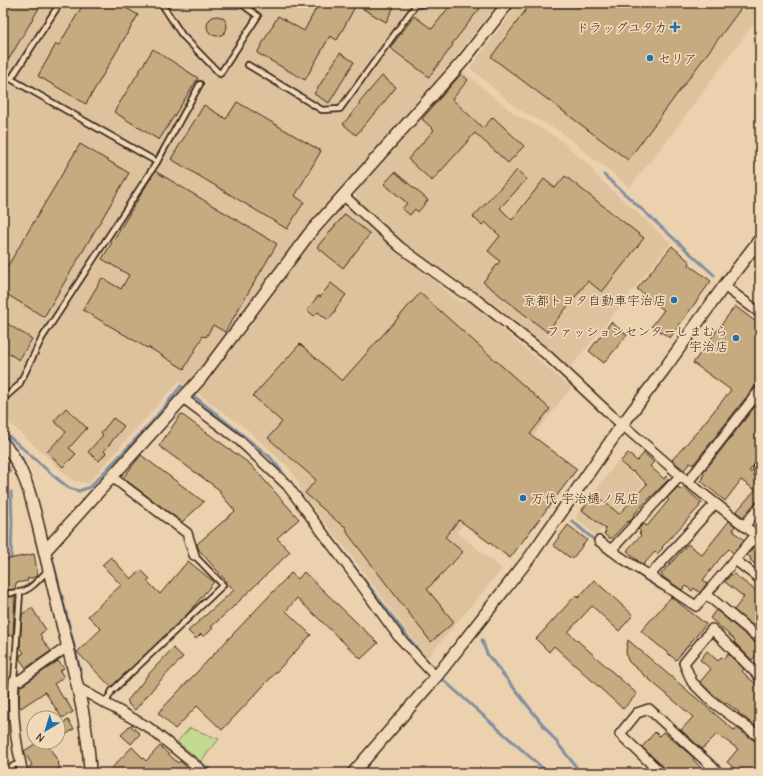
<svg xmlns="http://www.w3.org/2000/svg" width="763" height="776" viewBox="0 0 763 776" font-family="'Comic Neue','Klee One',sans-serif">
<style>
.built{fill:#ddc29d}
.green{fill:#c3da90;stroke:#7f8257}
.lines{fill:none;stroke-linecap:round;stroke-linejoin:round}
.stream{stroke:#8290a2;stroke-width:3}
.building{fill:#c6aa80;stroke:#3b2a1e}
.service-casing{stroke:#3b2a1e;stroke-width:8}
.minor-casing{stroke:#3b2a1e;stroke-width:12}
.tertiary-casing{stroke:#3b2a1e;stroke-width:14}
.service{stroke:#f1d9b9;stroke-width:4.5}
.minor{stroke:#f1d9b9;stroke-width:9}
.tertiary{stroke:#f1d9b9;stroke-width:11}
.poi-dot{fill:#1f6fb2;stroke:#f1d9b9;stroke-width:1.5}
.labels{text-anchor:middle;stroke-width:3.5;stroke-linejoin:round;paint-order:stroke}
.poi-label{font-size:13px;fill:#3b2a1e;stroke:#f1d9b9;text-anchor:end}
</style>
<rect width="100%" height="100%" fill="#ebd1ad"/>
<filter id="ink" filterUnits="userSpaceOnUse"><feTurbulence type="fractalNoise" baseFrequency=".025" numOctaves="2"/><feDisplacementMap in="SourceGraphic" scale="8" xChannelSelector="R" yChannelSelector="G"/><feConvolveMatrix kernelMatrix="1 2 1 2 8 2 1 2 1" color-interpolation-filters="sRGB"/></filter>
<g filter="url(#ink)">
<g class="built">
<polygon points="3,3 498,3 453,60 265,282 221,343 186,385 179,381 88,483 73,481 3,417"/>
<polygon points="519,3 760,3 760,15 668,139 629,188 607,168 596,161 561,132 518,109 470,68"/>
<polygon points="461,70 515,114 558,138 593,169 595,175 671,243 569,369 472,291 447,278 376,221 355,202 357,186"/>
<polygon points="347,209 460,302 469,301 571,388 457,532 502,569 427,658 357,563 302,494 298,481 289,468 248,430 197,393 312,241 339,211"/>
<polygon points="618,461 643,484 596,535 575,517"/>
</g>
<polygon class="green" points="190,728 219,739 201,761 177,742"/>
<g class="lines">
<g class="stream">
<polyline points="604,175 714,275"/>
<polyline points="190,393 270,457 290,482"/>
<polyline points="3,431 55,477 69,488 79,491 90,487 152,422 181,386 186,390"/>
<polyline points="22,458 25,468"/>
<polyline points="3,461 10,471"/>
<polyline points="11,492 12,521 11,562"/>
<polyline points="316,517 427,662"/>
<polyline points="572,521 598,543"/>
<polyline points="52,557 80,669"/>
<polyline points="619,561 660,589"/>
<polyline points="482,640 487,654 581,773"/>
<polyline points="440,677 548,773"/>
<polyline points="3,755 4,761"/>
<polyline points="200,762 213,773"/>
</g>
</g>
<g class="building">
<polygon points="3,3 42,3 9,59 3,55"/>
<polygon points="84,3 118,3 138,15 86,104 38,76 56,44 59,45"/>
<polygon points="319,3 396,3 386,22 356,5 337,40 330,36 305,80 257,53 278,16 304,31"/>
<polygon points="452,3 484,3 452,44 453,45 429,77 390,48 414,16 432,29"/>
<polygon points="531,3 745,3 628,160 491,57"/>
<circle cx="217" cy="26" r="10"/>
<polygon points="153,49 198,78 159,140 114,112"/>
<polygon points="340,53 354,62 329,103 314,94"/>
<polygon points="461,74 468,80 452,99 483,128 493,117 524,146 508,163 475,133 432,181 408,159 434,130 422,119"/>
<polygon points="382,76 396,87 374,115 373,115 356,135 343,124 360,104 359,103"/>
<polygon points="237,102 321,151 295,196 304,202 287,229 171,159 204,105 226,119"/>
<polygon points="80,144 129,173 44,317 3,292 3,274"/>
<polygon points="517,170 527,179 500,208 512,220 544,179 555,188 565,176 644,238 602,292 588,281 547,332 483,282 500,261 488,251 500,236 485,222 482,225 473,217"/>
<polygon points="155,171 277,244 225,332 213,325 206,337 203,336 184,369 148,347 147,348 83,310 102,278 121,289 129,275 102,259"/>
<polygon points="395,172 428,200 418,212 415,209 410,215 402,209 407,203 384,184"/>
<polygon points="345,214 370,234 343,268 317,247"/>
<polygon points="672,246 690,262 689,265 711,281 670,338 652,326 664,310 637,289"/>
<polygon points="331,283 346,295 335,309 336,310 328,320 318,312 314,316 307,310 318,296 320,297"/>
<polygon points="420,293 550,409 530,434 577,469 510,558 459,520 445,537 463,552 427,589 454,622 431,642 348,534 346,527 339,523 305,493 316,480 268,438 282,422 253,396 300,344 342,381"/>
<polygon points="735,306 760,325 760,384 755,386 693,465 690,463 684,470 672,460 696,433 731,390 693,363"/>
<polygon points="3,321 32,339 19,360 3,350"/>
<polygon points="611,322 627,335 604,363 589,351"/>
<polygon points="760,400 760,457 749,471 760,479 760,501 755,503 743,517 736,512 755,490 741,480 725,501 701,481 704,478 702,477 704,475 703,473"/>
<polygon points="66,408 87,428 69,448 76,454 63,467 47,452 66,432 54,421"/>
<polygon points="181,414 250,464 299,519 277,538 290,552 233,607 211,627 213,628 204,637 201,634 196,639 188,631 234,590 199,550 197,544 235,511 219,492 221,491 159,446"/>
<polygon points="113,418 124,426 104,451 106,453 99,461 88,452 103,435 101,433"/>
<polygon points="628,453 637,461 644,453 654,462 650,466 664,479 666,476 669,479 633,515 635,516 629,522 628,521 612,538 609,538 604,534 606,532 605,530 606,529 582,510 595,494 619,514 647,484 633,471 632,472 620,462"/>
<polygon points="141,455 204,502 182,522 123,478"/>
<polygon points="678,487 680,490 683,487 702,503 699,505 700,506 687,520 662,547 663,548 657,554 655,552 643,565 637,560 627,551 628,550 628,549 641,535 639,533 641,532 638,529 644,524 647,526 669,500 667,498"/>
<polygon points="729,521 735,526 733,530 735,531 734,532 744,540 733,553 729,549 721,557 703,580 707,583 700,593 694,588 692,591 686,586 682,590 663,577 663,576 661,574 688,544 702,555"/>
<polygon points="568,525 587,540 572,559 553,545"/>
<polygon points="755,546 758,549 760,547 760,568 750,560 751,558 747,555"/>
<polygon points="34,554 38,576 36,577 27,579 28,581 16,583 15,589 5,590 6,582 3,582 3,560"/>
<polygon points="111,557 131,579 141,570 150,579 147,581 160,594 188,561 214,582 185,617 111,687 77,652 101,629 88,616 121,585 102,565"/>
<polygon points="304,572 378,643 361,659 297,598 286,611 311,635 222,730 197,706 175,729 158,713 291,573 298,579"/>
<polygon points="731,574 732,575 734,574 760,594 760,622 756,628 734,610 744,597 725,582"/>
<polygon points="594,580 633,615 619,631 592,606 568,632 637,694 623,709 554,646 549,652 536,639 576,595 578,598"/>
<polygon points="15,596 13,636 12,635 4,636 3,629 3,621 5,621 5,598"/>
<polygon points="671,597 706,624 676,660 641,631"/>
<polygon points="32,608 46,630 40,634 43,639 42,639 51,651 26,668 19,658 21,656 20,655 24,653 20,647 22,614"/>
<polygon points="716,610 760,647 760,651 752,660 734,642 735,640 710,618"/>
<polygon points="628,640 735,731 737,728 756,742 760,743 760,764 753,773 739,773 727,762 738,749 717,734 702,749 681,730 693,717 629,662 627,658 626,651"/>
<polygon points="173,648 183,657 157,684 135,710 128,704 129,703 127,701 146,678 145,678"/>
<polygon points="707,651 718,661 721,657 724,659 728,654 744,669 742,671 747,676 746,676 760,687 760,730 745,718 738,713 739,712 725,702 725,703 715,696 700,682 711,669 700,660"/>
<polygon points="58,661 64,668 60,671 64,677 54,684 64,699 65,698 73,712 62,718 45,692 21,708 19,705 20,686 23,685"/>
<polygon points="68,720 74,729 58,740 58,727"/>
<polygon points="130,725 140,734 131,744 121,735"/>
<polygon points="655,732 659,736 663,732 672,739 694,758 693,759 701,768 696,773 670,773 642,747"/>
<polygon points="38,742 46,742 59,763 58,764 60,768 52,773 33,773 29,767 32,765 25,753 24,751"/>
<polygon points="160,746 178,763 180,761 193,773 107,773 132,747 146,761"/>
</g>
<g class="lines">
<defs>
<g id="service">
<polyline points="161,3 182,35 220,74 258,16 240,3"/>
<polyline points="248,65 322,110 340,109 415,6 426,3"/>
<polyline points="3,74 11,79 157,162"/>
<polyline points="11,79 60,3"/>
<polyline points="3,399 19,385 42,338 157,162 200,84"/>
<polyline points="3,594 20,592"/>
<path d="M14 681 20 592C31 590 40 578 47 571"/>
<polyline points="106,702 112,691 223,585 194,555"/>
<polyline points="3,771 21,762"/>
</g>
<g id="minor">
<polyline points="343,195 400,247 462,292 472,296 547,355 610,414 688,482 760,538"/>
<polyline points="724,286 760,313"/>
<polyline points="183,398 239,440 287,485 352,572 398,636 436,677"/>
<polyline points="760,466 758,469 760,470"/>
<polyline points="112,477 187,533 194,555"/>
<polyline points="688,482 760,390"/>
<polyline points="744,526 760,507"/>
<polyline points="599,541 619,556 696,606 756,535"/>
<polyline points="611,550 680,476"/>
<polyline points="735,560 760,579"/>
<polyline points="649,576 715,504"/>
<polyline points="706,594 760,639"/>
<polyline points="760,677 712,629 684,663 692,682 711,701 760,737"/>
<polyline points="78,688 148,727 205,773"/>
<path d="M23 773C15 742 12 712 14 681L20 680 67 647"/>
<polyline points="661,773 620,734 637,713 649,709 719,773"/>
</g>
<g id="tertiary">
<path d="M3 443C24 465 32 500 39 529 45 554 51 578 57 603 70 659 88 715 90 773"/>
<polyline points="45,551 201,378 309,234 463,61 508,3"/>
<polyline points="353,773 436,677 530,557 622,425 665,368 724,286 760,239"/>
</g>
</defs>
<use href="#service" class="service-casing"/>
<use href="#minor" class="minor-casing"/>
<use href="#tertiary" class="tertiary-casing"/>
<use href="#service" class="service"/>
<use href="#minor" class="minor"/>
<use href="#tertiary" class="tertiary"/>
</g>
</g>
<g class="poi-dot">
<path d="M673 21h4v4h4v4h-4v4h-4v-4h-4v-4h4z"/>
<circle cx="650" cy="58" r="4"/>
<circle cx="674" cy="300" r="4"/>
<circle cx="736" cy="338" r="4"/>
<circle cx="523" cy="498" r="4"/>
</g>
<g class="labels">
<g class="poi-label">
<text x="667" y="32">ドラッグユタカ</text>
<text x="658" y="63" text-anchor="start">セリア</text>
<text x="666" y="305">京都トヨタ自動車宇治店</text>
<text x="728" y="336">ファッションセンターしまむら<tspan x="728" dy="15">宇治店</tspan></text>
<text x="531" y="503" text-anchor="start">万代 宇治樋ノ尻店</text>
</g>
</g>
<rect width="763" height="776" fill="none" stroke="#f1d9b9" stroke-width="16"/>
<rect x="8" y="8" width="747" height="760" fill="none" stroke="#3b2a1e" stroke-width="1.5" filter="url(#ink)"/>
<g transform="translate(46 730) rotate(218)"><circle r="19" fill="#f1d9b9" stroke="#a8937b"/>
<path d="M0-3L7 15L0 10L-7 15Z" fill="#1f6fb2"/>
<text y="-6" font-size="11" font-weight="bold" text-anchor="middle" fill="#3b2a1e">N</text>
</g>
</svg>
